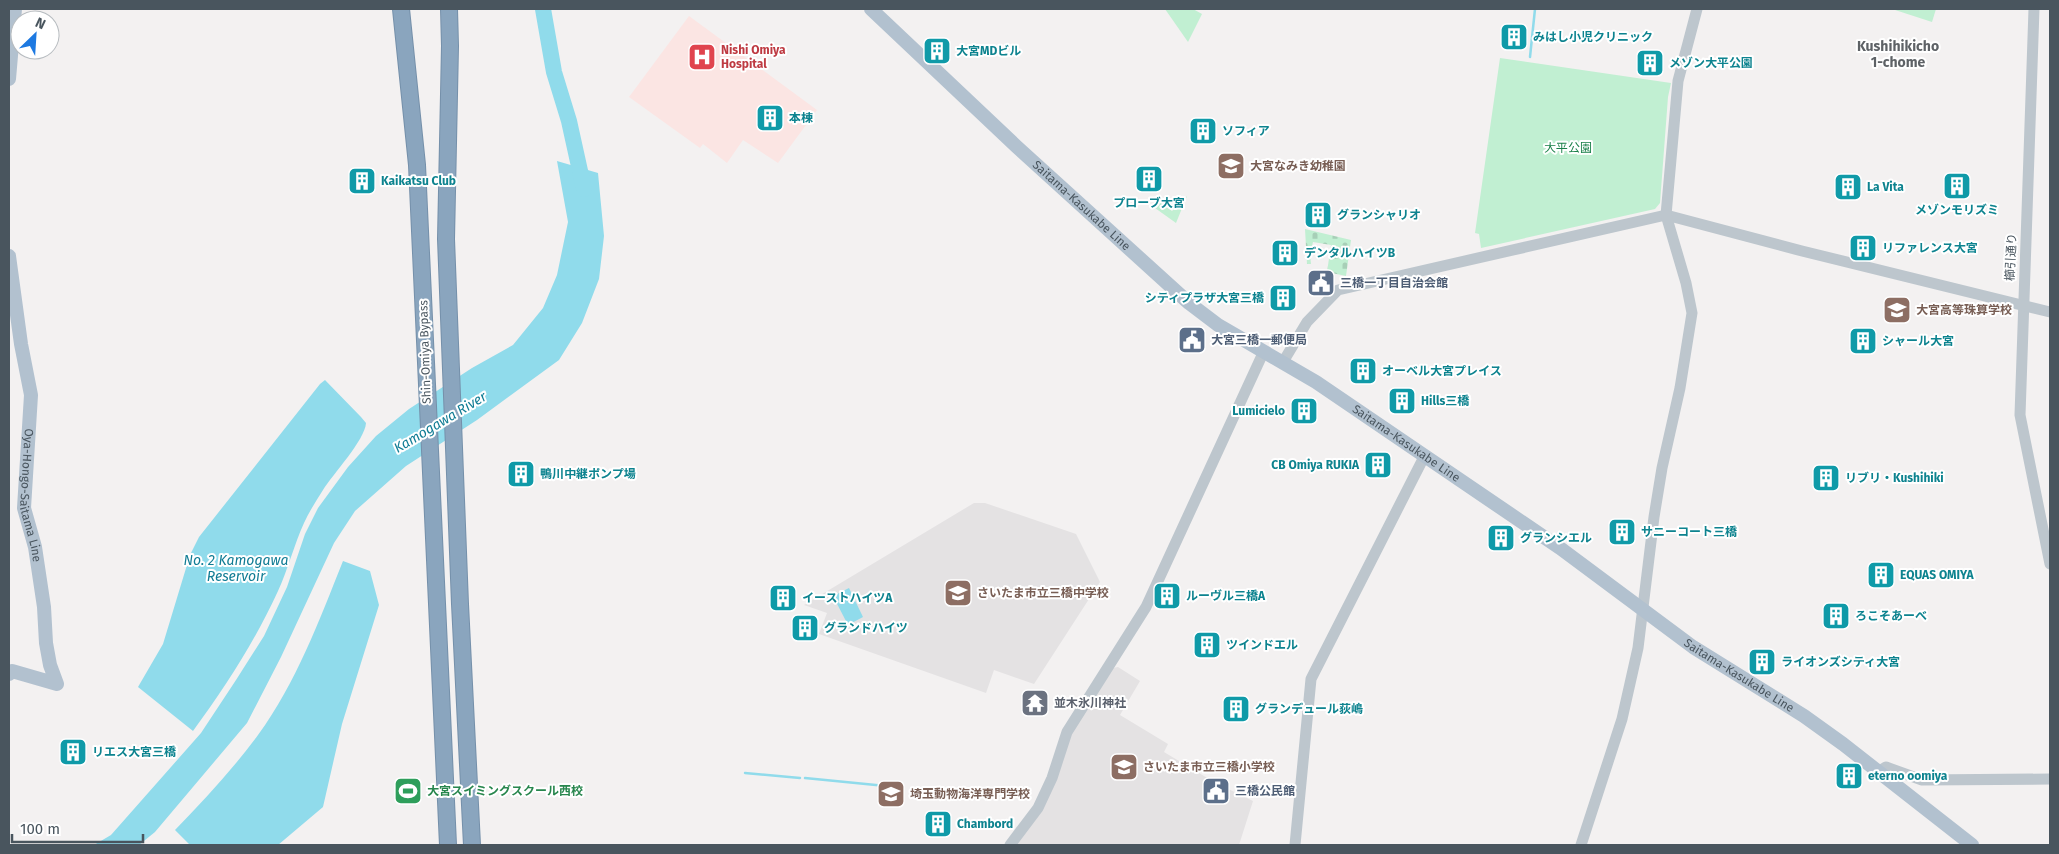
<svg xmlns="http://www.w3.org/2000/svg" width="2059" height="854" viewBox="0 0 2059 854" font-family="'Fira Sans','Noto Sans JP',sans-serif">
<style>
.education{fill:#e4e2e3}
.medical{fill:#fbe5e3}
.green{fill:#c1efd2}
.cemetery{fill:url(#cemetery-stones)}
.water{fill:#90dbeb}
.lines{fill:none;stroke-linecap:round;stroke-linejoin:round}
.stream{stroke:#90dbeb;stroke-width:2.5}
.river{stroke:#90dbeb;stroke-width:16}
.highway-casing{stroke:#7590aa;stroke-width:18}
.minor{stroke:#bdc6cd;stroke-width:11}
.major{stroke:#b2c1cf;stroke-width:14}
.highway{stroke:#8aa5be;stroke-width:16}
.labels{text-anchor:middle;stroke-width:4;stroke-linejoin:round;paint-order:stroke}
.culture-label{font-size:12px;font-weight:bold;fill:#0d838f;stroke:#fff;text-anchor:start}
.health-label{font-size:12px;font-weight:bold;fill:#be3a42;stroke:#fff;text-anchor:start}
.park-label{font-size:12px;fill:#1a8049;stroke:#fff}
.education-label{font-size:12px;font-weight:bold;fill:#785e54;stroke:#fff;text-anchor:start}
.street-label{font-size:12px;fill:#49555e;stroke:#fff}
.service-label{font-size:12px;font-weight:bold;fill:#4e5e75;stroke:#fff;text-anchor:start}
.worship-label{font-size:12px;font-weight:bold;fill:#5b616d;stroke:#fff;text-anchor:start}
.leisure-label{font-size:12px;font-weight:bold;fill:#27864d;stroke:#fff;text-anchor:start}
.neighbourhood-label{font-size:14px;font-weight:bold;fill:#5e6266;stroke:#fff}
.water-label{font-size:14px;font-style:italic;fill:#107c94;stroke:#fff}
</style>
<defs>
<pattern id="cemetery-stones" width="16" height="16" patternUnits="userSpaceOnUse" patternTransform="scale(1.25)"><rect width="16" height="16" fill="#c1efd2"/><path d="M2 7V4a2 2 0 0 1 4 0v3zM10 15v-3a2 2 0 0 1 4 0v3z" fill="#a7cfb7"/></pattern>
</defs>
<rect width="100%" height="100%" fill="#f3f1f1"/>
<g class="education">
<polygon points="974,503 985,503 1076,534 1100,582 1034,684 994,670 986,693 819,634 827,613 804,605"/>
<polygon points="1118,667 1140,681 1120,715 1168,744 1164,752 1214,782 1253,801 1239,845 1015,845 1068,738 1113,668"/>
</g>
<polygon class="medical" points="689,16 817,110 778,163 743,140 727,163 703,144 700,148 629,97"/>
<g class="green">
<polygon points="1165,9 1193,9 1202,14 1188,42"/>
<polygon points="1892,9 1936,9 1932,22"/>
<polygon points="1500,58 1671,83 1668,97 1660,203 1655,209 1481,248 1479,234 1475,233"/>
<polygon points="1187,196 1176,223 1155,208 1160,202 1172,211"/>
</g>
<polygon class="cemetery" points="1305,229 1351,240 1346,276 1327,272 1331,245 1313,242 1310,255 1311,264 1307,264"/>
<g class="water">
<polygon points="557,161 598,173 604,236 599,279 582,323 559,360 477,420 406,466 355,511 334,543 281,657 247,723 155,832 139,845 94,845 111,835 201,733 236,680 264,636 287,587 305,534 318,508 348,467 376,436 409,409 472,368 513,345 543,308 557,275 568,222"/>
<path d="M325 380 361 417 366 423C365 440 333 474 323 490 316 501 309 512 304 523 294 545 288 569 278 591 255 641 226 686 193 731L138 687 163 644 190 555 199 537 320 384Z"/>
<path d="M343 561 370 571 379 605 342 724 323 807 278 845H190L175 830C204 800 233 769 258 735 296 683 319 621 343 561Z"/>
<polygon points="849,588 863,617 848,625 833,596"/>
</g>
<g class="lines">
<g class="stream">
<polyline points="1530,57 1535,9"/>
<polyline points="745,773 800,778"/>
<polyline points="805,778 896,787"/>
</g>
<polyline class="river" points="543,9 554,72 569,121 584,189"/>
<defs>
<g id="highway">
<polyline points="401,9 417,165 448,845"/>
<polyline points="449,9 450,46 446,239 460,604 472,845"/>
</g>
</defs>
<use href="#highway" class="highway-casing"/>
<g class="minor">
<polyline points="2034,9 2020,415 2050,564"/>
<polyline points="1283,362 1307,322 1338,290 1666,215 1802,251 2050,312"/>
<polyline points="1878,772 1886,767 1922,780 2050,779"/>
<polyline points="1010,845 1038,808 1052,778 1067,732 1146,607 1264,351"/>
<polyline points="1295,845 1311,679 1424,457"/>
<polyline points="1581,845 1622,719 1638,648 1654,517 1662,468 1680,388 1692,313 1686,283 1666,215 1678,81 1697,9"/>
</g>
<g class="major">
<path id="s1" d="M871 9 1017 147 1189 303 1218 325 1316 382 1560 548 1693 647 1804 716 1843 744 1972 845"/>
<polyline points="9,79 15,9"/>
<path id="s2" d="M9 256 21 344 31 395 24 508 35 547 44 607 46 643 50 665 57 684 12 671 9 674"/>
</g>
<use href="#highway" class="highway"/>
</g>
<defs>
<symbol id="building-square" viewBox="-11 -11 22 22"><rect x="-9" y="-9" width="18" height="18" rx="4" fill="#0f9aa8" stroke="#fff"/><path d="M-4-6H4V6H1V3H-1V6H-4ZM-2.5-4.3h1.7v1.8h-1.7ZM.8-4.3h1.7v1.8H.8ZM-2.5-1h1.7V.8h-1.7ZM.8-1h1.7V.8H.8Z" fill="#fff"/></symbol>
<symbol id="hospital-square" viewBox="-11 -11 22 22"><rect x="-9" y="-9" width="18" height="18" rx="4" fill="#e0444e" stroke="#fff"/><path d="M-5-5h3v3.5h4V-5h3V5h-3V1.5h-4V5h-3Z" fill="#fff"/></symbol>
<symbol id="school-square" viewBox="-11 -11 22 22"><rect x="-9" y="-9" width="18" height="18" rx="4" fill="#8d6e63" stroke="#fff"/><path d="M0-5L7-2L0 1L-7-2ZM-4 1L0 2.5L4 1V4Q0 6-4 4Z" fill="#fff"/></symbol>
<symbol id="civic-square" viewBox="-11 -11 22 22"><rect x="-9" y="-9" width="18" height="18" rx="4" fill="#5c6f8a" stroke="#fff"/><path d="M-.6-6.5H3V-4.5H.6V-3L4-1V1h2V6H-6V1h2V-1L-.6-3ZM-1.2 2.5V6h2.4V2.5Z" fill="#fff"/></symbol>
<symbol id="temple-square" viewBox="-11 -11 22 22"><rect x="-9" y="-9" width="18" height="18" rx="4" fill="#6b7280" stroke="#fff"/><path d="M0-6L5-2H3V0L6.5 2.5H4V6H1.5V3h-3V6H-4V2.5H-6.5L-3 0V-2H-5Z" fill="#fff"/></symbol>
<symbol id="stadium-square" viewBox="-11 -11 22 22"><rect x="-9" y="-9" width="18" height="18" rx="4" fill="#2e9e5b" stroke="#fff"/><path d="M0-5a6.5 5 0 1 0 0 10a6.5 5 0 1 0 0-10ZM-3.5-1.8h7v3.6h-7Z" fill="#fff"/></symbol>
<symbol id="university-square" viewBox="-11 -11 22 22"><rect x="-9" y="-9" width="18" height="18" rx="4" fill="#8d6e63" stroke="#fff"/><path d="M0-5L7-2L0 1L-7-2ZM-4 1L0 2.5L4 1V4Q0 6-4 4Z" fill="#fff"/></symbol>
</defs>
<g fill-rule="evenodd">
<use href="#building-square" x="1498" y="21" width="32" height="32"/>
<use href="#building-square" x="921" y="35" width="32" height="32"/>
<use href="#hospital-square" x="686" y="41" width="32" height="32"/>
<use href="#building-square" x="1634" y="47" width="32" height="32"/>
<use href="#building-square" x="754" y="102" width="32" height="32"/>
<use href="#building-square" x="1187" y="115" width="32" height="32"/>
<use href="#school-square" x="1215" y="150" width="32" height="32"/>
<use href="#building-square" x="1133" y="163" width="32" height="32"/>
<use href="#building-square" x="346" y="165" width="32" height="32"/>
<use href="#building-square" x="1941" y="170" width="32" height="32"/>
<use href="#building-square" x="1832" y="171" width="32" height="32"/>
<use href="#building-square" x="1302" y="199" width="32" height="32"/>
<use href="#building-square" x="1847" y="232" width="32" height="32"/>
<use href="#building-square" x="1269" y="237" width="32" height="32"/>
<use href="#civic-square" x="1305" y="267" width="32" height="32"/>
<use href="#building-square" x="1267" y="282" width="32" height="32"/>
<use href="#school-square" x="1881" y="294" width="32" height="32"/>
<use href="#civic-square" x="1176" y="324" width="32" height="32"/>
<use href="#building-square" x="1847" y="325" width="32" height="32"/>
<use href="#building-square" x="1347" y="355" width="32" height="32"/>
<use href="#building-square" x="1386" y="385" width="32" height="32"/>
<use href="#building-square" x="1288" y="395" width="32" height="32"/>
<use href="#building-square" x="1362" y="449" width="32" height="32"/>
<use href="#building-square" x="505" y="458" width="32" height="32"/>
<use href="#building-square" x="1810" y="462" width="32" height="32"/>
<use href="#building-square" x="1606" y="516" width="32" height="32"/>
<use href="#building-square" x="1485" y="522" width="32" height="32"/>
<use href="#building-square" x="1865" y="559" width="32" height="32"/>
<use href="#school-square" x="942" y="577" width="32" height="32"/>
<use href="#building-square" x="1151" y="580" width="32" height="32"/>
<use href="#building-square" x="767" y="582" width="32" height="32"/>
<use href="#building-square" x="1820" y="600" width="32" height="32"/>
<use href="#building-square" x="789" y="612" width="32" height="32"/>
<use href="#building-square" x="1191" y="629" width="32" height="32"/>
<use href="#building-square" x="1746" y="646" width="32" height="32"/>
<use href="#temple-square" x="1019" y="687" width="32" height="32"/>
<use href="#building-square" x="1220" y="693" width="32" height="32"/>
<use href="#building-square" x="57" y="736" width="32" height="32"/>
<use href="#school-square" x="1108" y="751" width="32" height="32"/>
<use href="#building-square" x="1833" y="760" width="32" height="32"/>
<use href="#stadium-square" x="392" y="775" width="32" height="32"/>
<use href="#civic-square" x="1200" y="775" width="32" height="32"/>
<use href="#university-square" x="875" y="778" width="32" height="32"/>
<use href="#building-square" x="922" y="808" width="32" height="32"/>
</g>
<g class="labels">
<g class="culture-label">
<text x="1533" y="41">みはし小児クリニック</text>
<text x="956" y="55">大宮MDビル</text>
<text x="1669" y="67">メゾン大平公園</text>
<text x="789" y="122">本棟</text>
<text x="1222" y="135">ソフィア</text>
<text x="381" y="185">Kaikatsu Club</text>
<text x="1867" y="191">La Vita</text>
<text x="1149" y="207" text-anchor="middle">プローブ大宮</text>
<text x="1957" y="214" text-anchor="middle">メゾンモリズミ</text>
<text x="1337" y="219">グランシャリオ</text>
<text x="1882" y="252">リファレンス大宮</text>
<text x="1304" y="257">デンタルハイツB</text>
<text x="1264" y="302" text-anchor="end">シティプラザ大宮三橋</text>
<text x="1882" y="345">シャール大宮</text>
<text x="1382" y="375">オーベル大宮プレイス</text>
<text x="1421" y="405">Hills三橋</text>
<text x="1285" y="415" text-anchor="end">Lumicielo</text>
<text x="1359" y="469" text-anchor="end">CB Omiya RUKIA</text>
<text x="540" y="478">鴨川中継ポンプ場</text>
<text x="1845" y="482">リブリ・Kushihiki</text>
<text x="1641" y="536">サニーコート三橋</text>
<text x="1520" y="542">グランシエル</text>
<text x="1900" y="579">EQUAS OMIYA</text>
<text x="1186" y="600">ルーヴル三橋A</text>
<text x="802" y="602">イーストハイツA</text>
<text x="1855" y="620">ろこそあーべ</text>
<text x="824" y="632">グランドハイツ</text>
<text x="1226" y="649">ツインドエル</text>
<text x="1781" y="666">ライオンズシティ大宮</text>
<text x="1255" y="713">グランデュール荻嶋</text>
<text x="92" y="756">リエス大宮三橋</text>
<text x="1868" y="780">eterno oomiya</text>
<text x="957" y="828">Chambord</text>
</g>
<g class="health-label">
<text x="721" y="54">Nishi Omiya<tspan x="721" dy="14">Hospital</tspan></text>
</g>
<g class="park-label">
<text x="1568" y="152">大平公園</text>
</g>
<g class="education-label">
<text x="1250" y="170">大宮なみき幼稚園</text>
<text x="1916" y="314">大宮高等珠算学校</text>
<text x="977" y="597">さいたま市立三橋中学校</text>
<text x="1143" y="771">さいたま市立三橋小学校</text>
<text x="910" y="798">埼玉動物海洋専門学校</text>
</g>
<g class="street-label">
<text dy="4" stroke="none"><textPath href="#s1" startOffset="288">Saitama-Kasukabe Line</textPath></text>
<text transform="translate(2011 257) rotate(-87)" y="4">櫛引通り</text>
<text transform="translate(425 352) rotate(-92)" y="4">Shin-Omiya Bypass</text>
<text dy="4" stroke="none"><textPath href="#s1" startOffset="692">Saitama-Kasukabe Line</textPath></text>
<text dy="4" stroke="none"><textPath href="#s2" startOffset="242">Oya-Hongo-Saitama Line</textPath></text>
<text dy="4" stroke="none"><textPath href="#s1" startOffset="1098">Saitama-Kasukabe Line</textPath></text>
</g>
<g class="service-label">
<text x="1340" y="287">三橋一丁目自治会館</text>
<text x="1211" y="344">大宮三橋一郵便局</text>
<text x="1235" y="795">三橋公民館</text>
</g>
<g class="worship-label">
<text x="1054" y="707">並木氷川神社</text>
</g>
<g class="leisure-label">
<text x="427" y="795">大宮スイミングスクール西校</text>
</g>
<g class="neighbourhood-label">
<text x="1898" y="51">Kushihikicho<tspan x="1898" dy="16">1-chome</tspan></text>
</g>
<g class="water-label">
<text transform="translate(440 422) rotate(-31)" y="5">Kamogawa River</text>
<text x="236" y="565">No. 2 Kamogawa<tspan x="236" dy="16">Reservoir</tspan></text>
</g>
</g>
<rect width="2059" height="854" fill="none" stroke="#49555e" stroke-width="20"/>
<g transform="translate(35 35) rotate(25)"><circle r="24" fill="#ffffff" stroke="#b6bbbf"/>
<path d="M0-4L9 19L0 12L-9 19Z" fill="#1d79e1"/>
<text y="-8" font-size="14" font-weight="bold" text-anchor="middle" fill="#49555e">N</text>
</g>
<path d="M12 834v8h131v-8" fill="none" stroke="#49555e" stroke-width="2.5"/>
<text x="20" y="834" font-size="15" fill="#49555e" stroke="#ffffff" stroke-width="4" paint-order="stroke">100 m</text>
</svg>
